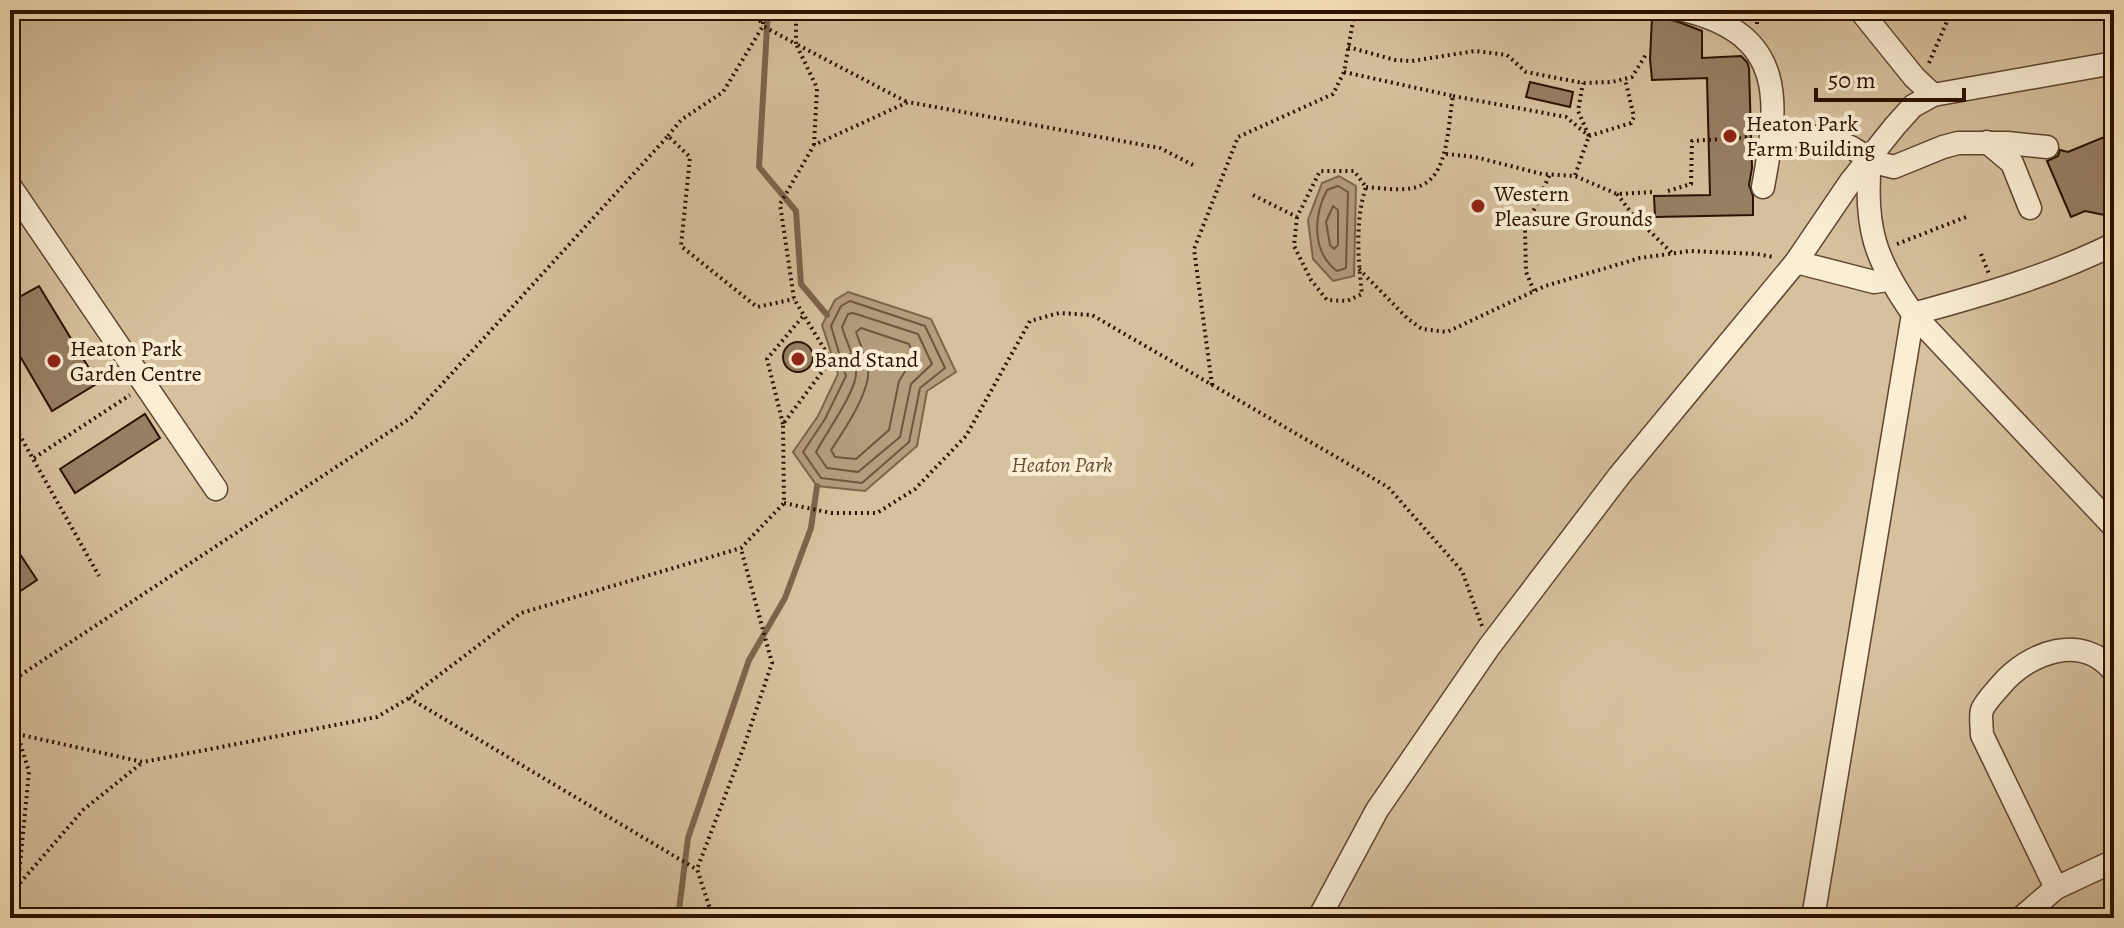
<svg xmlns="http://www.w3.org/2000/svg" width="2124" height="928" viewBox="0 0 2124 928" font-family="Alegreya,serif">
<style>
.green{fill:#d6c19e;stroke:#80684f;stroke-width:2}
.water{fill:#b39d7d;stroke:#7c654b;stroke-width:2}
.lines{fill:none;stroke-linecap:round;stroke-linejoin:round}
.shore{stroke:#6e563e;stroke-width:2}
.stream{stroke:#7c654b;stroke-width:6}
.building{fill:#967f63;stroke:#2a1000;stroke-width:2}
.minor-casing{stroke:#5e4530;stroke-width:25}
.path{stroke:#2a1000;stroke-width:4;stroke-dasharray:2 4;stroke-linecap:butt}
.minor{stroke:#fbeed5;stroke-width:22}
.poi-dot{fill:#8f2418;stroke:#fbeed5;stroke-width:3}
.labels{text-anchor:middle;stroke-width:8;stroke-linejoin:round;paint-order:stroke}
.poi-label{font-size:22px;fill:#2a1000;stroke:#fbeed5;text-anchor:start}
.park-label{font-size:22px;font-style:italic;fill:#664e37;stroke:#fbeed5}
</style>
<rect width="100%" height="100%" fill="#f9e5be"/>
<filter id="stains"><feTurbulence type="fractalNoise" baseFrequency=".0025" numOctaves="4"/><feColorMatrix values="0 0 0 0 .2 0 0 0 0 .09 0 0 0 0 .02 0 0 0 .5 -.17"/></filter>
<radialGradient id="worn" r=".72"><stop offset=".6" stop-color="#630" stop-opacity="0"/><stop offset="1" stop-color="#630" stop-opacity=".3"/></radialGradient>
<rect class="green" x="10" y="10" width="2104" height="908"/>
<g class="water">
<polygon points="1339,176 1356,186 1354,276 1333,281 1313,259 1308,220 1322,183"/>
<polygon points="848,292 931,319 956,372 927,391 917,446 865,491 817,486 793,452 818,416 838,374 822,325 835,300"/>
</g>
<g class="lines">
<g class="shore">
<path d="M1338 186 1348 192 1346 268 1337 271C1312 252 1313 217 1327 190Z"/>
<polygon points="1333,206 1338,210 1338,245 1334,249 1330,245 1326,222"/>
<polygon points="850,301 925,326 945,368 920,388 909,442 862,483 821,478 803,452 825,419 846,376 831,326 841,306"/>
<path d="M853 313 918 334 932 364 911 384 900 437 858 472 827 468 816 452C825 434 858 390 856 371 854 356 846 341 842 327L848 314Z"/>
<path d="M861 328 909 344 916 361 906 370 899 381 889 430 856 459 835 457 831 450C843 432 871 391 868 369 866 357 860 344 856 332Z"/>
</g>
<g class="stream">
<polyline points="768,10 759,167 796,211 801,284 827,315"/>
<polyline points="678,918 688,838 749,660 785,598 811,528 817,486"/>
</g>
</g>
<g class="building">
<polygon points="1652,17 1676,21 1702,31 1702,58 1741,56 1747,62 1749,68 1752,168 1749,185 1753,196 1753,215 1655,217 1654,196 1710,195 1707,78 1652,80 1650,59"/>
<polygon points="1530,82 1573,92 1570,107 1526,97"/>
<polygon points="2114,133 2114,217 2085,211 2071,217 2047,161 2058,156 2060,150 2068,152"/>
<polygon points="39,286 98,383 52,411 10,339 10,302"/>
<circle cx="798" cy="357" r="15"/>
<polygon points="145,414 160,438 75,493 60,469"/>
<polygon points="10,539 37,580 10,598"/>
</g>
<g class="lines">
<defs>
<g id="minor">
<path d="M1684 10C1787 35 1779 101 1763 187"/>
<polyline points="1860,10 1914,77 1933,95"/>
<path d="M1773 135C1811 136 1841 134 1870 161 1864 227 1875 260 1913 314 1982 295 2050 276 2114 244"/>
<polyline points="1987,142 2012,163 2030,208"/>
<polyline points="1870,161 1894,167 1943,147 1958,143 2007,143 2047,147"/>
<polyline points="10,186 216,489"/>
<polyline points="1796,262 1874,282 1888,280"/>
<path d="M2056 888 1982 735C1982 728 1980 717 1982 710 1985 702 1995 692 2001 685 2029 652 2083 632 2114 672"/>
<polyline points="1319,918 1377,810 1489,647 1619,476 1796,262 1851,181 1895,126 1913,106 1933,95 2114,63"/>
<polyline points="1813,918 1913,314 2114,527"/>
<polyline points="2021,918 2056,888 2114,861"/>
</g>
</defs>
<use href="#minor" class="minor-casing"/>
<g class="path">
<polyline points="174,10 195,10"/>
<polyline points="754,10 763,26"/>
<polyline points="1757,10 1757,24"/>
<polyline points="763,24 763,10"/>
<polyline points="1348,47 1395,60 1412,61 1475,51 1507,55 1526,72 1583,83 1612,82 1632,77 1647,53"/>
<polyline points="1929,63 1952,10"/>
<path d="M1344 72 1453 96C1448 122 1449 171 1424 184 1408 193 1383 188 1366 187"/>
<polyline points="1453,96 1566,117 1589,136"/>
<polyline points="668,136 681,120 723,92 763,26 796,44 796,10"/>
<polyline points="1589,136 1631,123 1634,117 1625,79"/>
<polyline points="814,145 817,88 796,44 907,102"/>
<polyline points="1446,154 1475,157 1542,174 1575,176 1617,194 1653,192"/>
<polyline points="1575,175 1589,136 1578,111 1583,83"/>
<polyline points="1668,191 1691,184 1692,141 1750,137"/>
<polyline points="1617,194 1633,215 1672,253"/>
<polyline points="1253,195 1297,217 1320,171 1354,171 1366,187"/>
<path d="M1297 217 1294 246 1311 280 1327 300 1347 301 1362 294C1358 260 1355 219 1366 187"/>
<polyline points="1897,244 1966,217"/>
<polyline points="1981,254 1989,274"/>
<polyline points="1359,269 1407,318 1422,329 1447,332 1545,286 1640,258 1690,251 1757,254 1773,257"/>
<polyline points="1534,291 1526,272 1525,230 1550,174"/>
<polyline points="1212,385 1194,249 1238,137 1333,94 1344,72 1355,10"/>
<polyline points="10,418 99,576"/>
<polyline points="783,424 767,359 804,315"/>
<polyline points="34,458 130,395"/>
<polyline points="784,503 831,513 877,513 915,489 966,436 1030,321 1059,313 1092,315 1388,487 1462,571 1482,626"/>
<polyline points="10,682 412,417 668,136 690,157 681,246 757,307 794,299"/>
<polyline points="409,698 696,869"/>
<polyline points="10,709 29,772 18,884 11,918"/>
<polyline points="17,734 143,762 377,717 409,698 521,613 741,548 784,503 783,424 831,360 794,299 780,204 814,145 908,102 1160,148 1193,165"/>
<polyline points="20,883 83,810 143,762"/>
<polyline points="713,918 697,869 743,749 772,663 741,549"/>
</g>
<use href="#minor" class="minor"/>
</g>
<g class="poi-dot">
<circle cx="1730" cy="136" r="8"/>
<circle cx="1478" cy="206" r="8"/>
<circle cx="798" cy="359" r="8"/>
<circle cx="54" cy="361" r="8"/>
</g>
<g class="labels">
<g class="poi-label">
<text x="1746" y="131">Heaton Park<tspan x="1746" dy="25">Farm Building</tspan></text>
<text x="1494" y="201">Western<tspan x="1494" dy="25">Pleasure Grounds</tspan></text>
<text x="70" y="356">Heaton Park<tspan x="70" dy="25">Garden Centre</tspan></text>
<text x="814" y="367">Band Stand</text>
</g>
<g class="park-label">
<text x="1062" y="472">Heaton Park</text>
</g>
</g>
<rect width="2124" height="928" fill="none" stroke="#f9e5be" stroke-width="40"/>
<rect x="12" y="12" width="2100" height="904" fill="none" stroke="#2a1000" stroke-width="4"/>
<rect x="20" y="20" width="2084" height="888" fill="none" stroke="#2a1000" stroke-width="2"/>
<path d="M1816 88v12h148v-12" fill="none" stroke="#2a1000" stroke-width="4"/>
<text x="1828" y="88" font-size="24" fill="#2a1000" stroke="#fbeed5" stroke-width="6" paint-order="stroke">50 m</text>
<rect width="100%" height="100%" filter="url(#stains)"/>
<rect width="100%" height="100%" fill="url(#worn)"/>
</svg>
